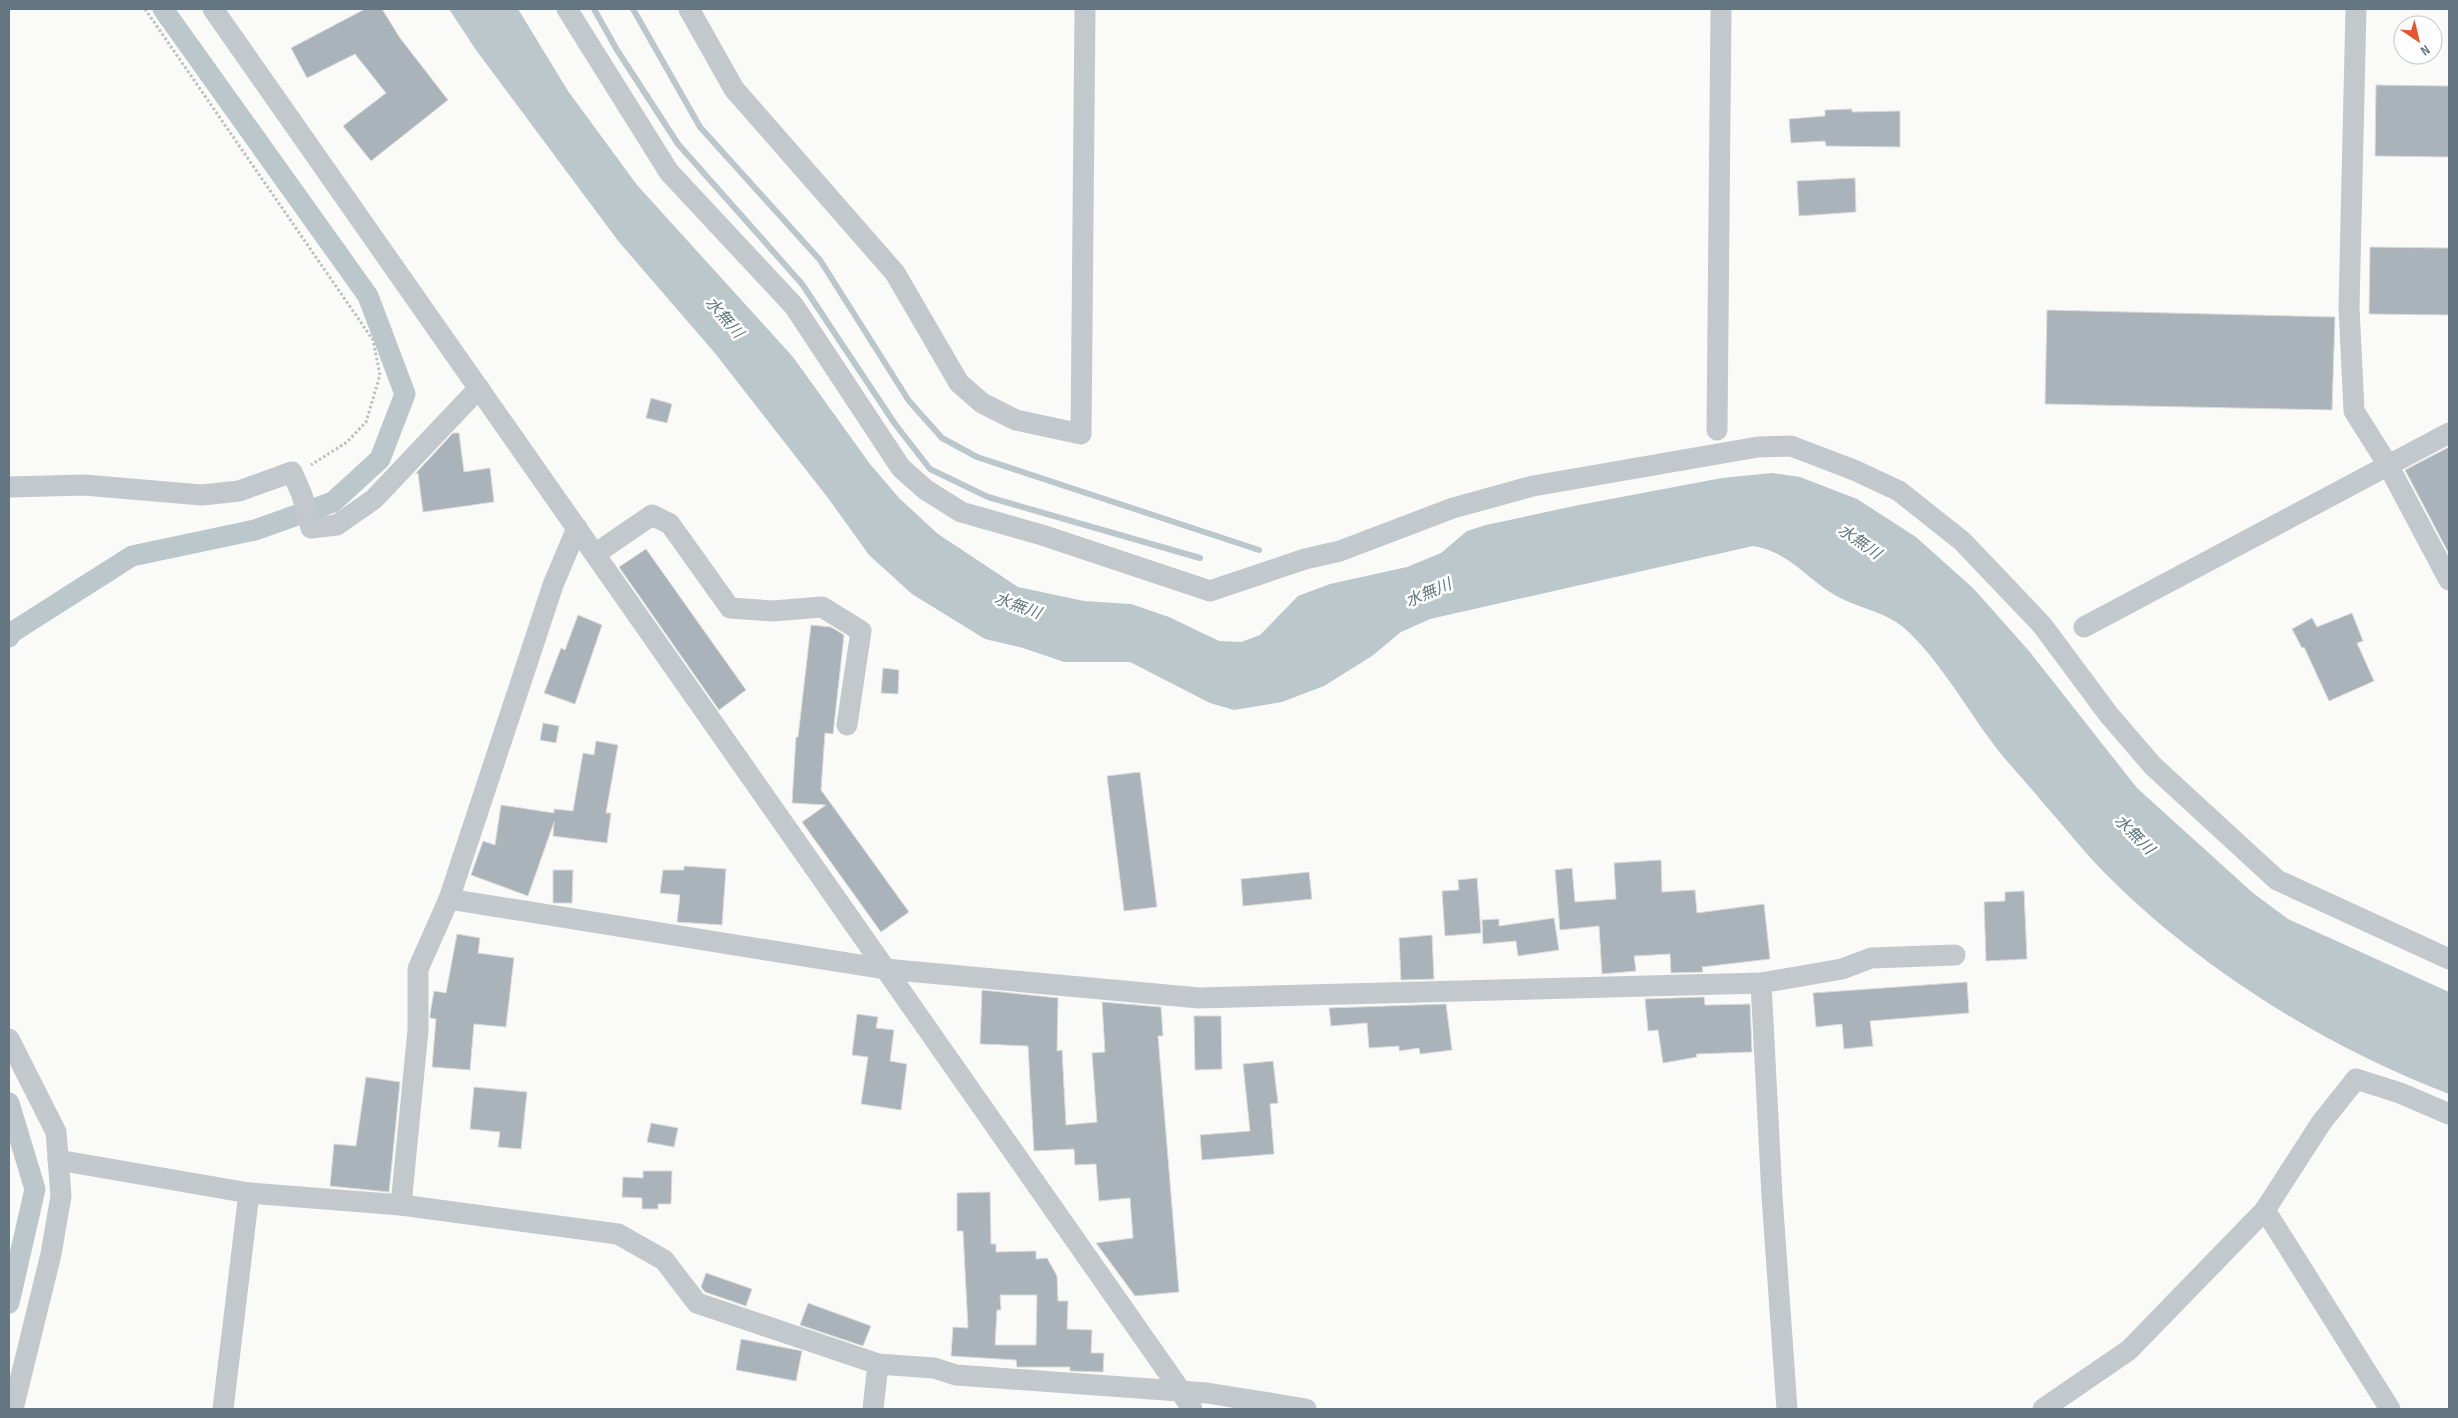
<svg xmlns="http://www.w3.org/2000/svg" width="2458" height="1418" viewBox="0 0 2458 1418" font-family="'Sofia Sans Condensed','Noto Sans JP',sans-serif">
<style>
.water{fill:#bbc7cb}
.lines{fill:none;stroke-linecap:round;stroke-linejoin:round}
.stream{stroke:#bbc7cb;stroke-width:6}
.canal{stroke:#bbc7cb;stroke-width:21}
.building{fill:#aab3b9;stroke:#dcdcda;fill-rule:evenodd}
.path{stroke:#bbbfc2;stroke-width:3;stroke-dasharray:2.5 2.5;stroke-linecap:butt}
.minor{stroke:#c3c8cc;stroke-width:21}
.labels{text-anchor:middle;stroke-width:5;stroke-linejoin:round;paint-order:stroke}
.water-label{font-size:16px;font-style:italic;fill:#60757c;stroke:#fff}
</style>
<rect width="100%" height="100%" fill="#fafaf8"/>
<path class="water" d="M449 9H518L568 91 637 185 793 357 870 464 899 498 938 534 1018 587 1084 601 1131 604 1169 617 1219 641 1241 642 1260 635 1298 596 1330 584 1407 567 1441 553 1467 531 1486 525 1579 505 1722 478 1772 473 1800 477 1857 499 1916 537 1974 589 2029 651 2137 788 2253 893 2288 919 2449 992V1094C2323 1046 2192 964 2098 866 2079 846 2062 824 2044 804 2028 784 2010 766 1994 745 1967 709 1936 655 1903 627 1884 611 1854 607 1833 594 1805 577 1787 551 1753 546L1430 619 1401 632 1372 656 1324 686 1282 702 1234 710 1210 703 1130 662H1064L1023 648 985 639 912 594 869 555 828 498 714 352 619 242 476 50Z"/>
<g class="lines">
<g class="stream">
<polyline points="594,9 617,50 678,144 802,284 895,424 930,469 988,497 1200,558"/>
<polyline points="633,9 700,127 820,260 909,401 942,438 977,457 1259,550"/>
</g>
<g class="canal">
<polyline points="9,637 11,633 132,556 255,530 333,502 380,459 405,394 368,296 163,9"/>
<polyline points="9,1103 35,1189 9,1303"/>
</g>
</g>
<g class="building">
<polygon points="365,9 382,9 400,38 448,100 371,161 343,126 386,93 355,54 307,78 291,48"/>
<polygon points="2376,85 2449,86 2449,157 2375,156"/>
<polygon points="1852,109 1852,112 1900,111 1900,147 1826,146 1825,141 1791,143 1789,119 1825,116 1825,110"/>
<polygon points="1855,178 1856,212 1799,216 1797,181"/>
<polygon points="2370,247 2449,248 2449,315 2369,314"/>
<polygon points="2047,310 2335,317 2332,410 2045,404"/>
<polygon points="651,398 672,404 667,423 646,418"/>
<polygon points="453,433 459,433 464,472 490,468 494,502 423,512 418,473 415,474"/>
<polygon points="2449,447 2449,554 2405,470"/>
<polygon points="646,549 746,690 719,710 619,567"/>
<polygon points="2352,613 2363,641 2357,643 2374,681 2329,701 2304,647 2302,648 2292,629 2312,618 2317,627"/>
<polygon points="578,615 602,625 575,704 544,693 561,648 565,650"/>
<polygon points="811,625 831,627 844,635 833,734 825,733 821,790 909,912 881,932 802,822 826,805 792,803 796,737 798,737"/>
<polygon points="883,668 899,670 898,694 881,693"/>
<polygon points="543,723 559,726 556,743 540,740"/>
<polygon points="596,741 618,745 606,813 611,813 607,843 553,836 554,822 528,896 471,875 483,841 495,845 501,805 554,813 554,809 573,811 583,753 594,755"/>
<polygon points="1140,772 1157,907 1124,911 1107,776"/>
<polygon points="1661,860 1662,892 1695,890 1697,913 1764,904 1770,959 1702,967 1703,972 1671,973 1670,954 1634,956 1636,971 1602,974 1599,926 1560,930 1555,870 1572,868 1575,902 1616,899 1614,863"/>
<polygon points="684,866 726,869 722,925 677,922 680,895 660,893 663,870 684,870"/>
<polygon points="553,870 573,870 572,903 553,903"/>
<polygon points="1309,872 1312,899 1243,906 1241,879"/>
<polygon points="1477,878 1481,933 1445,936 1442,891 1459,890 1458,880"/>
<polygon points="2024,891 2027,959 1986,961 1984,902 2005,901 2005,892"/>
<polygon points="1554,918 1559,950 1518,956 1516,941 1483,944 1482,920 1499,919 1499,926"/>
<polygon points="457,934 480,938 478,953 514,958 506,1027 474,1024 470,1070 432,1067 436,1019 430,1018 430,1015 434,991 446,993"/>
<polygon points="1432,935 1434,979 1401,980 1399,938"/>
<polygon points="1967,982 1969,1013 1870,1021 1873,1046 1844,1049 1842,1024 1816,1027 1813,993"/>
<polygon points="982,990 1058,998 1057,1051 1062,1050 1066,1125 1097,1122 1092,1053 1105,1052 1102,1002 1161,1007 1163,1036 1158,1036 1179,1292 1135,1296 1096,1243 1133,1238 1130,1198 1099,1201 1096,1164 1075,1165 1074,1149 1034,1151 1028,1046 980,1044"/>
<polygon points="1704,997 1705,1005 1750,1004 1752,1052 1696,1054 1697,1057 1663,1063 1658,1030 1648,1031 1645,999"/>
<polygon points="1446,1004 1452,1050 1420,1054 1419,1048 1399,1051 1399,1046 1369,1048 1367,1023 1331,1026 1329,1008"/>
<polygon points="857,1014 878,1017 876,1028 894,1030 890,1061 907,1064 901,1110 861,1104 868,1057 852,1055"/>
<polygon points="1194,1016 1221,1016 1222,1069 1195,1070"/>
<polygon points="1273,1061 1278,1103 1270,1104 1274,1154 1202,1160 1200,1135 1250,1131 1243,1064"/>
<polygon points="366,1077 400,1082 389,1192 330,1186 334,1144 356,1146"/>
<polygon points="474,1087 527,1092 521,1149 498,1147 500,1132 470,1129"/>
<polygon points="651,1123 678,1128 674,1147 647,1142"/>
<polygon points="643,1171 672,1171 671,1204 658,1204 658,1209 642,1209 642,1198 622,1197 623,1177 643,1178"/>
<path d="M990 1192 991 1244H996V1252L1036 1251V1259L1047 1258 1057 1276 1058 1301H1068L1067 1329 1092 1330 1091 1353H1104L1103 1372 1070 1371V1367H1017L1016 1360 951 1356 953 1327 968 1328 963 1231H957V1193ZM1000 1295H1037L1036 1345H995L997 1310H1001Z"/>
<polygon points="706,1273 752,1289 746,1306 705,1292 701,1287"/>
<polygon points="808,1303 871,1326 863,1346 800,1325"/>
<polygon points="741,1339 802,1351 796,1381 736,1370"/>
</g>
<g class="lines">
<polyline class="path" points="145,9 373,340 380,375 366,422 347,442 311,465"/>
<g class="minor">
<polyline points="213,9 1174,1381 1192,1409"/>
<polyline points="567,9 669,172 794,306 901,468 926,490 961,512 1042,535 1210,591 1305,559 1340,551 1453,508 1533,486 1758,447 1791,446 1854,470 1899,491 1962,541 2042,625 2109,715 2153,766 2277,880 2449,959"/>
<polyline points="689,9 734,89 895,273 959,383 982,403 1016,420 1081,434 1085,9"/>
<polyline points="2356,9 2349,307 2354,411 2388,465 2449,580"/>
<polyline points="1717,430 1721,9"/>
<polyline points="9,487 84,485 202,495 239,491 292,472 302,495 311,528 337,525 374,499 479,388"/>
<polyline points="595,554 652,515 670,524 730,608 773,611 822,607 861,631 847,725"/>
<polyline points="2084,627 2449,433"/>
<polyline points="449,899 885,969 1199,998 1761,983 1842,969 1871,958 1955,955"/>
<polyline points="1761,983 1772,1196 1787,1409"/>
<polyline points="9,1039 56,1132 61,1196 51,1254 13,1409"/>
<polyline points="58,1160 249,1193 401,1205 618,1234 664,1260 697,1303 878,1364 934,1368 956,1375 1207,1393 1306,1409"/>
<polyline points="401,1205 418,1030 418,969 449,899 553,585 577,528"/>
<polyline points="2265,1210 2390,1409"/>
<polyline points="223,1409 249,1193"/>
<polyline points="873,1409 878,1364"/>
<polyline points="2043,1409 2129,1350 2265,1210 2321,1123 2356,1079 2400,1093 2449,1114"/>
</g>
</g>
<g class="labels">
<g class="water-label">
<text transform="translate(725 317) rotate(49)" y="6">水無川</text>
<text transform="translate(1860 541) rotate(35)" y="6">水無川</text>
<text transform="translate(1428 592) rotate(-23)" y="6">水無川</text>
<text transform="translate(1018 605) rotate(20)" y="6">水無川</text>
<text transform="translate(2135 834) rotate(45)" y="6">水無川</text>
</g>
</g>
<rect width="2458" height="1418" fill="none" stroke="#657683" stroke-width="20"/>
<g transform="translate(2418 40) rotate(145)"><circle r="24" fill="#ffffff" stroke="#c1c8cd"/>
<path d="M0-4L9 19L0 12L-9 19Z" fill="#e4572e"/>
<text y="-8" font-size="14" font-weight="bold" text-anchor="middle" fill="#657683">N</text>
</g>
</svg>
